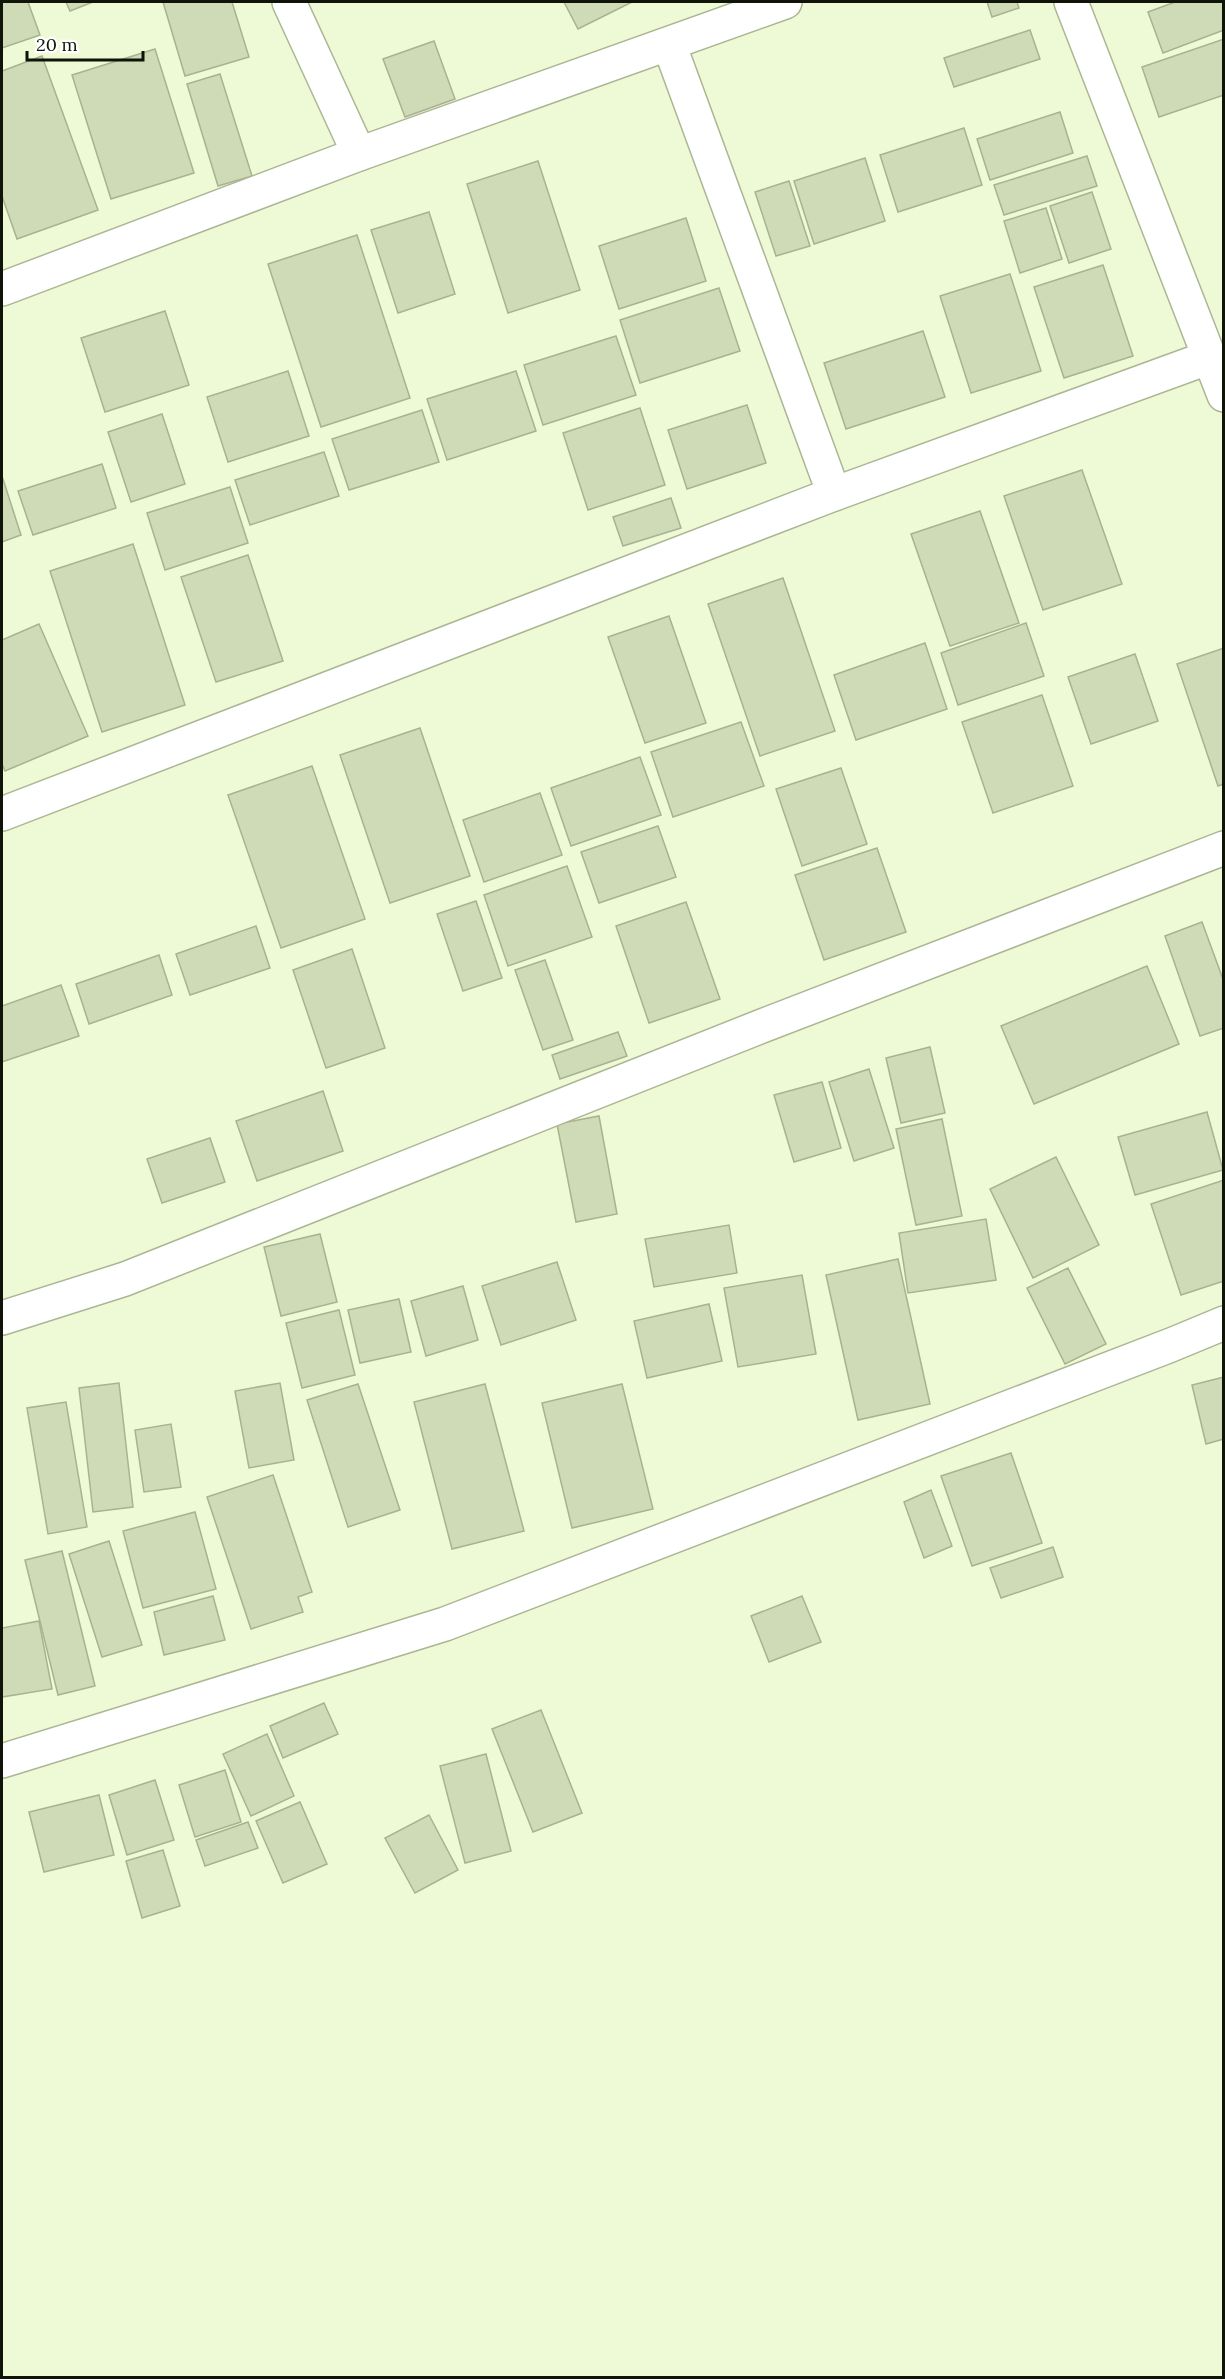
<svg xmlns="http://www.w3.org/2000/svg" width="1225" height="2379" viewBox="0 0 1225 2379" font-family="Lora,serif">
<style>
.building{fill:#cfdab7;stroke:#a8b291;stroke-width:1.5}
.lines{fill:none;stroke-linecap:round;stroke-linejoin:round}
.street-casing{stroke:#acb694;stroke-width:36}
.street{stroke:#fff;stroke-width:33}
</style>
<rect width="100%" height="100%" fill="#eefad6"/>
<g class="building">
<polygon points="2,2 28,2 40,35 2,48"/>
<polygon points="66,2 93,2 70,11"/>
<polygon points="163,2 232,2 249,57 185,76"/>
<polygon points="564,2 632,2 578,29"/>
<polygon points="987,2 1017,2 1019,8 992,17"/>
<polygon points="1175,2 1224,2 1224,30 1163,53 1148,12"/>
<polygon points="1030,30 1040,59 954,87 944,58"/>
<polygon points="1224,39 1224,95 1159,117 1142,67"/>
<polygon points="434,41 455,99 405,117 383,59"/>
<polygon points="155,49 194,173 111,199 72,75"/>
<polygon points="42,56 98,210 17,239 2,196 2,71"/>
<polygon points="220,74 252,176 218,186 187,84"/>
<polygon points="1060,112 1073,153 990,180 977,139"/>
<polygon points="964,128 982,185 898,212 880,155"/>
<polygon points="1087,156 1097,186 1004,215 994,185"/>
<polygon points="865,158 885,221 814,244 794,181"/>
<polygon points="538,161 580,290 508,313 467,184"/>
<polygon points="789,181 810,246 776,256 755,192"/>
<polygon points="1092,192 1111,249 1069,263 1050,206"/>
<polygon points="1046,208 1062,259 1020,273 1004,221"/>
<polygon points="429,212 455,294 398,313 371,230"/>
<polygon points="686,218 706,281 619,309 599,246"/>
<polygon points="357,235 410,398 321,427 268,264"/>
<polygon points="1103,265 1133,356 1064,378 1034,287"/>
<polygon points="1010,274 1041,371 971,393 940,296"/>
<polygon points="719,288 740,351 640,383 620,320"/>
<polygon points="165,311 189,385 105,412 81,338"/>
<polygon points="923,331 945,397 846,429 824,363"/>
<polygon points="616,336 636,395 543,425 524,365"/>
<polygon points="288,371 309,436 228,462 207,397"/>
<polygon points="516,371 536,431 447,460 427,399"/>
<polygon points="747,405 766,463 687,489 668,430"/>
<polygon points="640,408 665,485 588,510 563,433"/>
<polygon points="422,410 439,462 349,490 332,439"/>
<polygon points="162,414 185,484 131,502 108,432"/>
<polygon points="324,452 339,496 250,525 235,480"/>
<polygon points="102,464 116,508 33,535 18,491"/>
<polygon points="1082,470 1122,584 1043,610 1004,496"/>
<polygon points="2,476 21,535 2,542"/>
<polygon points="230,487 248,543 165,570 147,513"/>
<polygon points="671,498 681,528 623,546 613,517"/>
<polygon points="980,511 1019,623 950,646 911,534"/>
<polygon points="133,544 185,705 102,732 50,571"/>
<polygon points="248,555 283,661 216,682 181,577"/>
<polygon points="783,578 835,731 760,756 708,604"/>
<polygon points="669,616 706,723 645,743 608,637"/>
<polygon points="1026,623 1044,676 958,705 941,653"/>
<polygon points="39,624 88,736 5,771 2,764 2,640"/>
<polygon points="925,643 947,709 856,740 834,675"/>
<polygon points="1224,648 1224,784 1218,786 1177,664"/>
<polygon points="1135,654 1158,721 1091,744 1068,677"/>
<polygon points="1042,695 1073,786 993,813 962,722"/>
<polygon points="741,722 764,786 673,817 651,752"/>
<polygon points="420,728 470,876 390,903 340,755"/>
<polygon points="640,757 661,815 571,846 551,788"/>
<polygon points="312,766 365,919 281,948 228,795"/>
<polygon points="841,768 867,844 802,866 776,789"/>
<polygon points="540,793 562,855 484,882 463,820"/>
<polygon points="658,826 676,877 599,903 581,852"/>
<polygon points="877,848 906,932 824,960 795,875"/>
<polygon points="567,866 592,937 508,966 484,895"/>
<polygon points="476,901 502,978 463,991 437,914"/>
<polygon points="686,902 720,999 649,1023 616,926"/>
<polygon points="1202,922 1224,982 1224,1028 1200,1036 1165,936"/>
<polygon points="256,926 270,968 190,995 176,954"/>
<polygon points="352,949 385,1048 326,1068 293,970"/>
<polygon points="159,955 172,995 89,1024 76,984"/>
<polygon points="545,960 573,1040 543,1050 515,970"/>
<polygon points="1147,966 1179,1044 1034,1104 1001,1026"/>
<polygon points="61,985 79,1036 2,1062 2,1006"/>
<polygon points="618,1032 627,1056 560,1079 552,1055"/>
<polygon points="930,1047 945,1113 901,1123 886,1058"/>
<polygon points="869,1069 894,1148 854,1161 829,1082"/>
<polygon points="822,1082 841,1148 794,1162 774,1095"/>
<polygon points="323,1091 343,1151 257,1181 236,1121"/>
<polygon points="1207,1112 1223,1170 1135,1195 1118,1137"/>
<polygon points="599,1116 617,1214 576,1222 557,1124"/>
<polygon points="942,1119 962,1216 916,1225 896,1129"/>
<polygon points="210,1138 225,1182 162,1203 147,1159"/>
<polygon points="1056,1157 1099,1245 1033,1278 990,1189"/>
<polygon points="1224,1180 1224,1281 1181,1295 1151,1204"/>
<polygon points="986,1219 996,1280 908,1293 899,1233"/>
<polygon points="729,1225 737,1273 654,1287 645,1239"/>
<polygon points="320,1234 337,1302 281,1316 264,1247"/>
<polygon points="898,1259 930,1404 858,1420 826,1275"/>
<polygon points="557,1262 576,1320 501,1345 482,1286"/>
<polygon points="1068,1268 1106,1344 1065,1364 1027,1288"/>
<polygon points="802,1275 816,1354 738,1367 724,1288"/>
<polygon points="463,1286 478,1340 426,1356 411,1301"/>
<polygon points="399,1299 411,1352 360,1363 348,1310"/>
<polygon points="709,1304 722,1361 647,1378 634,1321"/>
<polygon points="339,1310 355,1375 302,1388 286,1323"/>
<polygon points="1224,1377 1224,1439 1206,1444 1192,1385"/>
<polygon points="119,1383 133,1507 93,1512 79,1388"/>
<polygon points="280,1383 294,1460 249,1468 235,1391"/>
<polygon points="358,1384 400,1510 348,1527 307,1400"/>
<polygon points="485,1384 524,1531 452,1549 414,1402"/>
<polygon points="622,1384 653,1509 572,1528 542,1403"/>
<polygon points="66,1402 87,1527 48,1534 27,1408"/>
<polygon points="171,1424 181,1487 144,1492 135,1430"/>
<polygon points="1011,1453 1042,1543 972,1566 941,1476"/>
<polygon points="273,1475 312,1592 298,1597 303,1612 251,1629 207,1497"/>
<polygon points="931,1490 952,1546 924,1558 904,1502"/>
<polygon points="195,1512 216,1589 143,1608 123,1531"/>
<polygon points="109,1541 142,1645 102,1657 69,1554"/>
<polygon points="1053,1547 1063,1577 1001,1598 990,1568"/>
<polygon points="62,1551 95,1686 58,1695 25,1560"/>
<polygon points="213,1596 225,1640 164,1655 154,1612"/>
<polygon points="802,1596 821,1642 769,1662 751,1616"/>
<polygon points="39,1621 52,1689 2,1697 2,1628"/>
<polygon points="324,1703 338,1734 283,1758 270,1726"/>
<polygon points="541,1710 582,1813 533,1832 492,1729"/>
<polygon points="267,1734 294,1796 251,1816 223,1754"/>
<polygon points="486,1754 511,1851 465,1863 440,1766"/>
<polygon points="225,1770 241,1822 195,1837 179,1785"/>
<polygon points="155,1780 174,1840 127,1855 109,1795"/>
<polygon points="99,1795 114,1855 44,1872 29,1812"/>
<polygon points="300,1802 327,1864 283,1883 256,1821"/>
<polygon points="429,1815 458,1870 415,1893 385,1838"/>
<polygon points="248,1822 258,1848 205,1866 196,1840"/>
<polygon points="163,1850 180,1906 142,1918 126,1861"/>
</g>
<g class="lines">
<defs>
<g id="street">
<polyline points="289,2 359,154"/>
<polyline points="1071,2 1224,395"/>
<polyline points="669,44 834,494"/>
<polyline points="2,289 359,154 785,2"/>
<polyline points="2,814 834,494 1210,357"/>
<polyline points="2,1318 125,1279 762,1026 1224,848"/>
<polyline points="2,1761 445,1624 1171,1345 1224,1323"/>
</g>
</defs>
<use href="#street" class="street-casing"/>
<use href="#street" class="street"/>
</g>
<rect width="1225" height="2379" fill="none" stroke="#101307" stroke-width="6"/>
<path d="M27 51v9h116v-9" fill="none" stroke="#101307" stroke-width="3"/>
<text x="36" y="51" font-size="18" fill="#101307" stroke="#ffffff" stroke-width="4.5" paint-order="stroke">20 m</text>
</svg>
